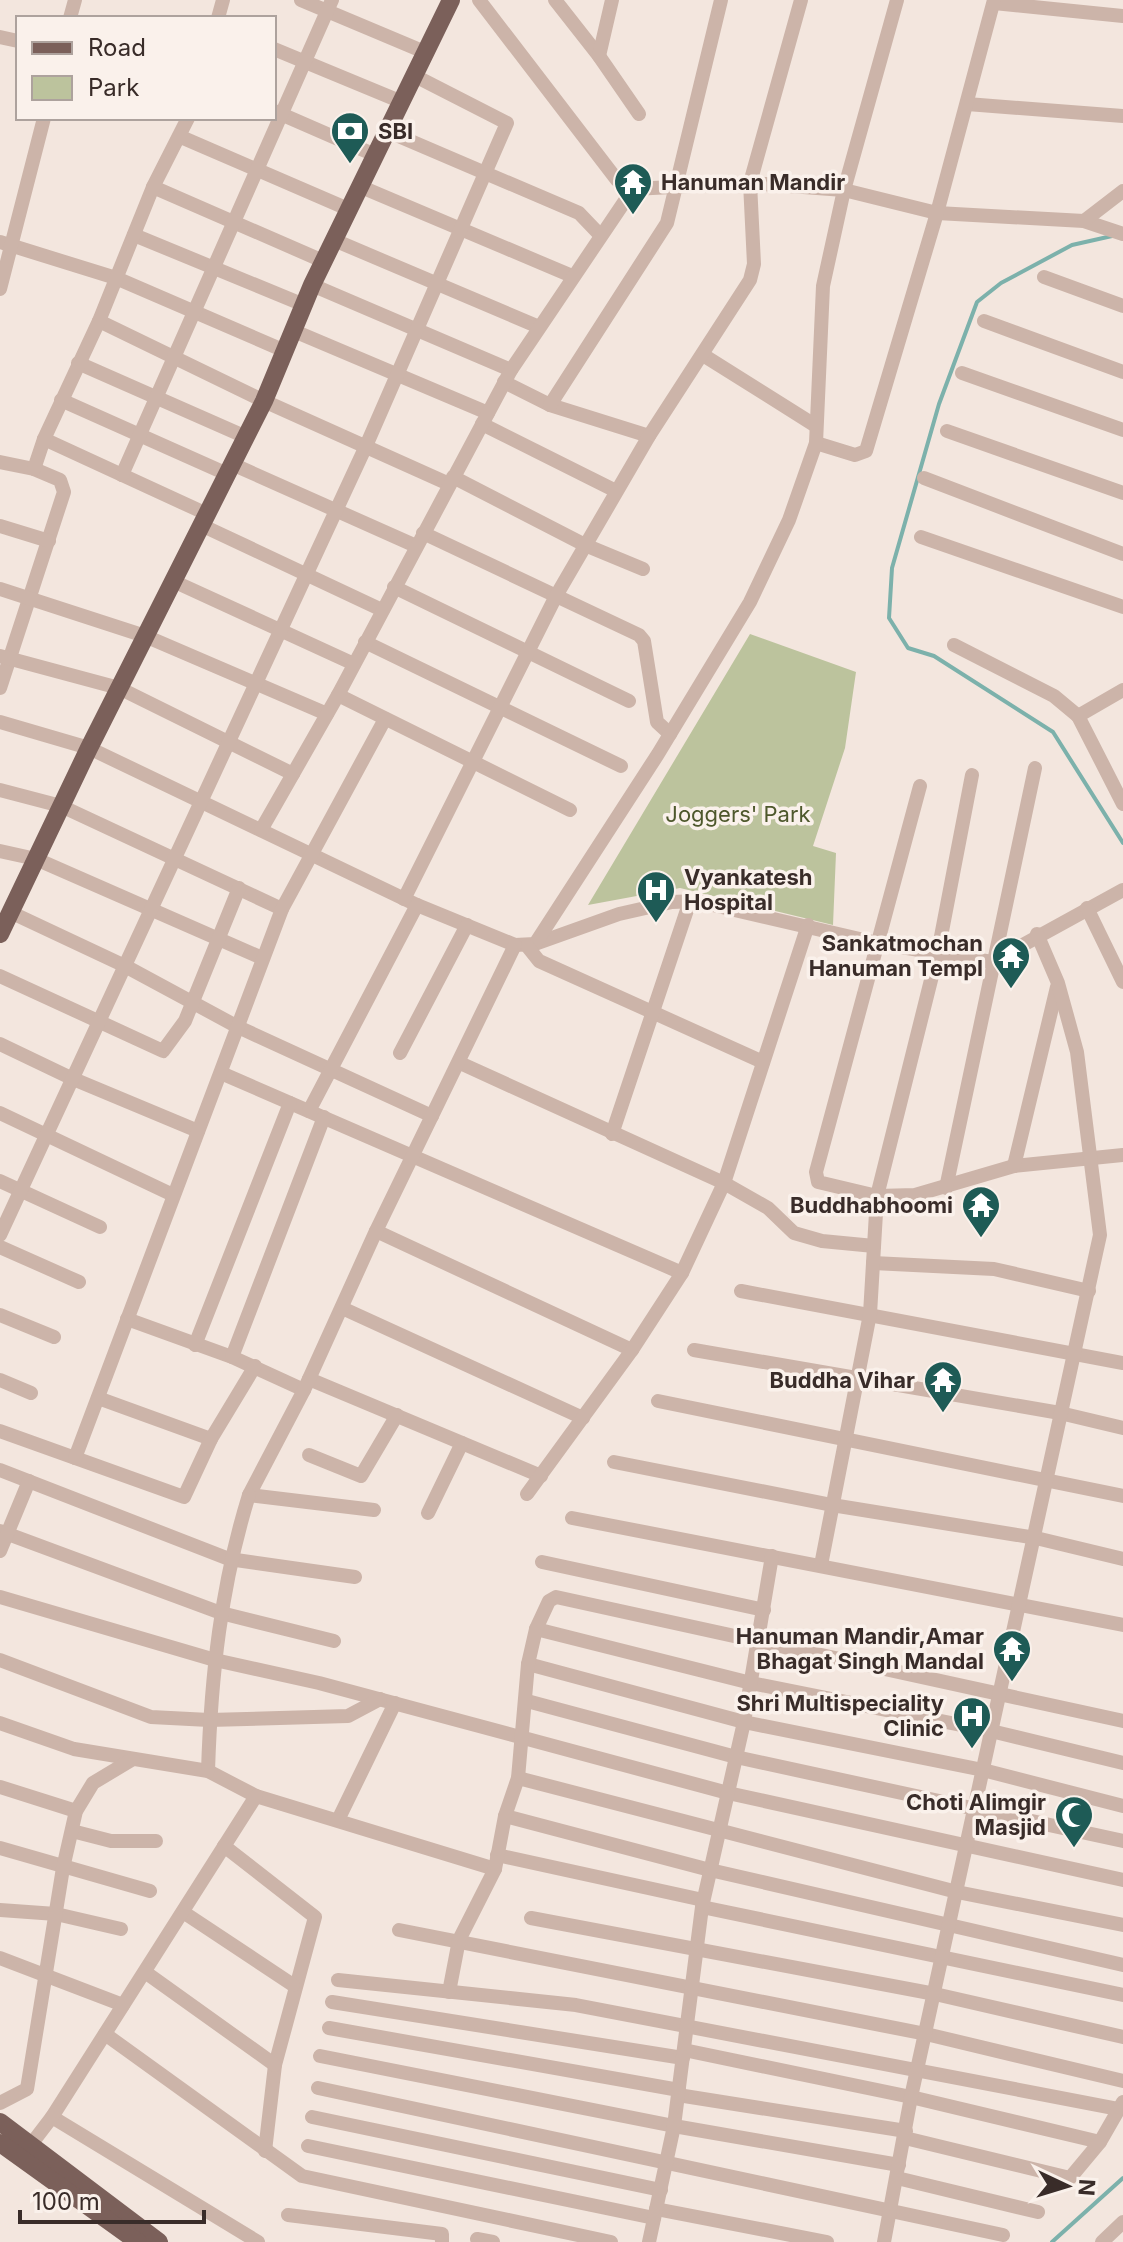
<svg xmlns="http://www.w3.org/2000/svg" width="1123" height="2242" viewBox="0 0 1123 2242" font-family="Inter,sans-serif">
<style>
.green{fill:#bcc39d}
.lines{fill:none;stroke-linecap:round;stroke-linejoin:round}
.stream{stroke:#7cb1ab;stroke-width:4}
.minor{stroke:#ccb4a9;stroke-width:14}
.major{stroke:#7b605a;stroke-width:18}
.labels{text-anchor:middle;stroke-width:7;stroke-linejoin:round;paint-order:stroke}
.poi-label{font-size:22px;font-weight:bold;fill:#392c29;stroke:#faf1eb;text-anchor:end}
.park-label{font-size:22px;fill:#4e582c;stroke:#faf1eb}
</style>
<rect width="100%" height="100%" fill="#f3e6de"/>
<polygon class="green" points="750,634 856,672 845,748 813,846 836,853 833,925 680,888 588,905"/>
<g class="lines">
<g class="stream">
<polyline points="1112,236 1072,245 1001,283 977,302 939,404 892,568 889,618 908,648 934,656 1053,732 1123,843"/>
<polyline points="1052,2242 1123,2178"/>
</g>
<g class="minor">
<polyline points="301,0 427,53"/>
<polyline points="479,0 617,180 633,189 750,183 844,190 937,213 1084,221 1123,234"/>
<polyline points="555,0 599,56 639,114"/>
<polyline points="994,3 1123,16"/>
<polyline points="70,18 75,0"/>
<polyline points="218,18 223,0"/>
<polyline points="0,37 18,41"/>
<polyline points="274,49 402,102"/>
<polyline points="599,56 612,0"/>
<polyline points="967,104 1123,116"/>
<polyline points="274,111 375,155"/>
<polyline points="387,131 579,213 600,235"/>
<polyline points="181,137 348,209"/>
<polyline points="359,186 572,276"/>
<polyline points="153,187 323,261"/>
<polyline points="1084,221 1123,191"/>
<polyline points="134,235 304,305"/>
<polyline points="334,240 539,327"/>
<polyline points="0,242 116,278 285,351"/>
<polyline points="1044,277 1123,306"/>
<polyline points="312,285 511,370"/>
<polyline points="0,289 44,118"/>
<polyline points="99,321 264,401 449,484"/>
<polyline points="984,321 1123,372"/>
<polyline points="294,331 488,413"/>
<polyline points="703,355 816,426"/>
<polyline points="78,363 246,437"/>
<polyline points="962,373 1123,430"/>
<polyline points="504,382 550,405 649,436"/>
<polyline points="61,400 227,474"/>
<polyline points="550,405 667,223 721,0"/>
<polyline points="482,424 616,491"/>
<polyline points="947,431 1123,493"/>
<polyline points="44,439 207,514"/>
<polyline points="816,443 855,455 866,451 937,213 994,0"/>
<polyline points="0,462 34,469 60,480 64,492 0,688"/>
<polyline points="232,464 416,546"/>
<polyline points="34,469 44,439 99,321 153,187 188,118"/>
<polyline points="122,475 332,0"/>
<polyline points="453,477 585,545 643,569"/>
<polyline points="924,478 1123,554"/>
<polyline points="201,525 382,610"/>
<polyline points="0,526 49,541"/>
<polyline points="423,533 639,635 644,641 657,722 670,734"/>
<polyline points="921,537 1123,607"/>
<polyline points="173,581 354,664"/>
<polyline points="394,587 629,701"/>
<polyline points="0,589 145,636 327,714"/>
<polyline points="365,642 621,766"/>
<polyline points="954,645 1054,696 1078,716"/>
<polyline points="0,656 119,688 293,774"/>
<polyline points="1123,690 1078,716 1123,804"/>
<polyline points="338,695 570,810"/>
<polyline points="0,722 89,748 417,905 515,945 535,944 619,914 672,902 696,901 877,943 992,962 1123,890"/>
<polyline points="920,786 816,1172 818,1182 877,1196 915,1195 1014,1166 1123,1155"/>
<polyline points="0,790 61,806 282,909"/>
<polyline points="261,830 338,695 511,370 633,189"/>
<polyline points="0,851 36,859 262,958"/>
<polyline points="404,899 556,596 649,436 750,280 754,264 750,183 801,0"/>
<polyline points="1087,908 1123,982"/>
<polyline points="10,912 125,966 238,1027 432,1116"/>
<polyline points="535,944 658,754 750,602 789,520 816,443 823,286 844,190 897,0"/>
<polyline points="527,946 539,961 763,1062"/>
<polyline points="0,976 163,1051 185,1021 239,888"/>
<polyline points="0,1044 71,1078 198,1131"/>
<polyline points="400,1053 467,925"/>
<polyline points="460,1063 724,1183 768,1208 794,1233 822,1241 874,1246"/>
<polyline points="221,1073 682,1273"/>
<polyline points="309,1111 417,905"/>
<polyline points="0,1113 173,1195"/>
<polyline points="612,1134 690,901"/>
<polyline points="1014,1166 1057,987"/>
<polyline points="0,1181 100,1227"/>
<polyline points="946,1188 1035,768"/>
<polyline points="376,1231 632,1350"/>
<polyline points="0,1235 366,446 507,123 415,76"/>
<polyline points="0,1247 79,1282"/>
<polyline points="873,1263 994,1269 1089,1291"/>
<polyline points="741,1291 1123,1363"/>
<polyline points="342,1308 583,1418"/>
<polyline points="0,1315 54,1337"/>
<polyline points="127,1319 232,1357 304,1390"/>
<polyline points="195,1345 290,1103"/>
<polyline points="694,1350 1060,1413 1123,1428"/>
<polyline points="232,1357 324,1117"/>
<polyline points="309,1379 541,1476"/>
<polyline points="0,1380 31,1393"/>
<polyline points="98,1398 211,1439"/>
<polyline points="658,1401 1123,1496"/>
<polyline points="0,1431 184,1497 211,1439 255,1366"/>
<polyline points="309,1455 361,1476 397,1415"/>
<polyline points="75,1458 282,909 385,719"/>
<polyline points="614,1462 832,1505 1036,1538 1123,1559"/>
<polyline points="0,1470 229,1559 355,1577"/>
<polyline points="527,1494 632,1350 682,1273 724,1183 808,925"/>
<polyline points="374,1510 249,1495 304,1390 376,1231 515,945"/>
<polyline points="428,1513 462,1443"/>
<polyline points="572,1518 1123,1625"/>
<polyline points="0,1531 221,1613 334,1641"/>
<polyline points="0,1551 29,1481"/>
<polyline points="542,1562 764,1610"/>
<polyline points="821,1565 870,1314 877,1196 938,952 972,775"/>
<polyline points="0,1597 215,1660 319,1683 728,1793 1123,1880"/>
<polyline points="536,1629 751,1683 991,1731 1123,1763"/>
<polyline points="0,1660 151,1717 209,1720 348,1716 380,1699"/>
<polyline points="528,1664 744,1722 983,1770 1123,1806"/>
<polyline points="527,1701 736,1757 1123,1841"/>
<polyline points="0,1723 74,1749 208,1771 256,1796 495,1869"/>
<path d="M208 1771C211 1676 221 1585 249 1495"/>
<polyline points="518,1778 957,1892 1123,1925"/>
<polyline points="0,1787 76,1811"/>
<polyline points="505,1816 710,1870 1123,1965"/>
<polyline points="338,1820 395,1703"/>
<polyline points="72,1831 111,1841 156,1841"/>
<polyline points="224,1846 315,1917 275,2065 265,2151"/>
<polyline points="0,1848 150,1891"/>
<polyline points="497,1855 703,1900"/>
<polyline points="702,1907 1123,1995"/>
<polyline points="0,1910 56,1914 121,1929"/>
<polyline points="183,1912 293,1985"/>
<polyline points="531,1918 935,1994 1123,2037"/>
<polyline points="399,1930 926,2034 1123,2081"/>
<polyline points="0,1958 123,2005"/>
<polyline points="145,1972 275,2065"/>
<polyline points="338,1980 576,2005 1119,2109"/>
<polyline points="449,1992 459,1940 495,1869 505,1816 518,1778 528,1664 536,1629 549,1601 556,1597 1123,1721"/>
<polyline points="332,2002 683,2058"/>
<polyline points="329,2028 679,2090"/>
<polyline points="105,2034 302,2176 611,2242"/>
<polyline points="684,2050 911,2097 1100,2142"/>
<polyline points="320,2056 674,2126 899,2165"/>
<polyline points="318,2088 1003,2235"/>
<polyline points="678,2095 906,2131"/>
<polyline points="0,2103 27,2089 63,1868 76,1811 93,1783 133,1759"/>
<polyline points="52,2117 258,2242"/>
<polyline points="312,2117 661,2190"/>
<polyline points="905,2138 1070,2178 1100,2142 1123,2102"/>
<polyline points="308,2146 654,2218"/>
<polyline points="26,2151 52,2117 256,1796"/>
<polyline points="897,2178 1038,2212"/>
<polyline points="656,2209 827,2242"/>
<polyline points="288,2215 442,2234 442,2242"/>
<polyline points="477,2239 493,2242"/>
<polyline points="649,2242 674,2126 702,1907 744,1722 772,1556"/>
<polyline points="884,2242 911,2097 1100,1235 1077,1052 1058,983 1037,934"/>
<polyline points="1102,2242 1123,2222"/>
</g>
<g class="major">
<polyline points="0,934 89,748 264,401 312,285 451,0"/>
<polyline points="0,2122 159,2242"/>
<polyline points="0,2143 138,2242"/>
</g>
</g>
<defs>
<symbol id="bank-pin" viewBox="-11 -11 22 30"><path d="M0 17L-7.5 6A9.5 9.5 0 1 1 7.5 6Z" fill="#1e5b56" stroke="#faf1eb"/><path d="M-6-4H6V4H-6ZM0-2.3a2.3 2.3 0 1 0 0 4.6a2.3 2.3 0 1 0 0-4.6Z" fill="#fff"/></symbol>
<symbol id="temple-pin" viewBox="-11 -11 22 30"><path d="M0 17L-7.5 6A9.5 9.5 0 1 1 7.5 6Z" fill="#1e5b56" stroke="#faf1eb"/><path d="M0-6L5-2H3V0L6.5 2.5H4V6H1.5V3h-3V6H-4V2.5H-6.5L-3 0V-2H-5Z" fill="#fff"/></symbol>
<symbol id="hospital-pin" viewBox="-11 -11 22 30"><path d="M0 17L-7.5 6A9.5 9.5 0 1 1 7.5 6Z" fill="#1e5b56" stroke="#faf1eb"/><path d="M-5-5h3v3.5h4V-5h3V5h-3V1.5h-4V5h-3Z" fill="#fff"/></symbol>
<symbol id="mosque-pin" viewBox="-11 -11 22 30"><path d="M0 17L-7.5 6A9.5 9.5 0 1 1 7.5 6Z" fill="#1e5b56" stroke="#faf1eb"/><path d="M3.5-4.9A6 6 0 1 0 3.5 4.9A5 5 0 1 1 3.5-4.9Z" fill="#fff"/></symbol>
</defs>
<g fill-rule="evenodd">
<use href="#bank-pin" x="328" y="109" width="44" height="60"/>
<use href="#temple-pin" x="611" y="160" width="44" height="60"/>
<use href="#hospital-pin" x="634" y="868" width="44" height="60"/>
<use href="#temple-pin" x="989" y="934" width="44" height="60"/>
<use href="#temple-pin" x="959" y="1183" width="44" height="60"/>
<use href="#temple-pin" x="921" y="1358" width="44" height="60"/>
<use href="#temple-pin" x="990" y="1627" width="44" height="60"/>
<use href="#hospital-pin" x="950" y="1694" width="44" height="60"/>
<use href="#mosque-pin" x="1052" y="1793" width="44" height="60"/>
</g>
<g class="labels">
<g class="poi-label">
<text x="378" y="139" text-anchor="start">SBI</text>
<text x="661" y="190" text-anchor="start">Hanuman Mandir</text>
<text x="684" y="885" text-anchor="start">Vyankatesh<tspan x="684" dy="25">Hospital</tspan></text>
<text x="983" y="951">Sankatmochan<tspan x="983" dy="25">Hanuman Templ</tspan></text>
<text x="953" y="1213">Buddhabhoomi</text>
<text x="915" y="1388">Buddha Vihar</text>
<text x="984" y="1644">Hanuman Mandir,Amar<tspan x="984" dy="25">Bhagat Singh Mandal</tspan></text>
<text x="944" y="1711">Shri Multispeciality<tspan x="944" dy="25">Clinic</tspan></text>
<text x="1046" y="1810">Choti Alimgir<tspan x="1046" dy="25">Masjid</tspan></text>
</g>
<g class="park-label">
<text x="738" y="822">Joggers' Park</text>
</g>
</g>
<rect x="16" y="16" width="260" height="104" fill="#faf1eb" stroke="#ada29d" stroke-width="2"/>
<rect x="32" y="42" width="40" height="12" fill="#7b605a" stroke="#ada29d" stroke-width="2"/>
<text x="88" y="56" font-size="24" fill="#392c29">Road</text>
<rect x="32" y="76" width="40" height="24" fill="#bcc39d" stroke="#ada29d" stroke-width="2"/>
<text x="88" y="96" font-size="24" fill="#392c29">Park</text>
<g transform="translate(1067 2186) rotate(94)" stroke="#faf1eb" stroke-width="6" paint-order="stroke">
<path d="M0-6L14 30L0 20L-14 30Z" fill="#392c29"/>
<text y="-12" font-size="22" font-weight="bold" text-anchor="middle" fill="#392c29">N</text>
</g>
<path d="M20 2210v12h184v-12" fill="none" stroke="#392c29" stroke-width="4"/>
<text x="32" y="2210" font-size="24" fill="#392c29" stroke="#faf1eb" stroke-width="6" paint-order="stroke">100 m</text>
</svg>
